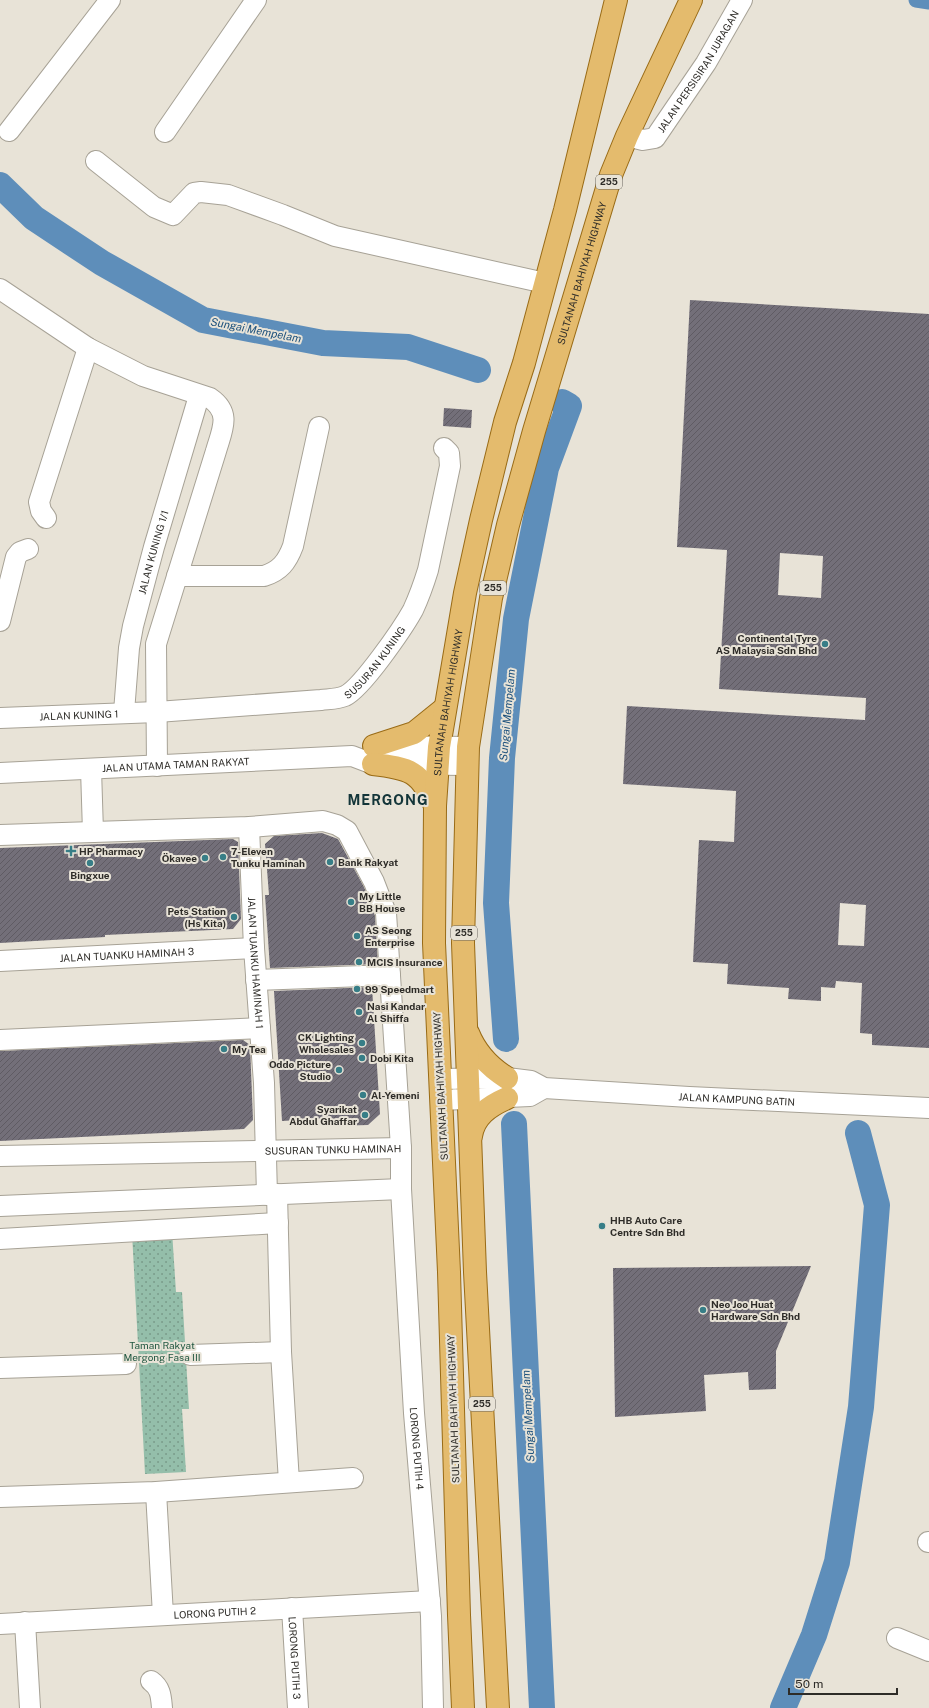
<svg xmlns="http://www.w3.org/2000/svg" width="929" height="1708" viewBox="0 0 929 1708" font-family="'Public Sans',sans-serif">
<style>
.park{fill:url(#park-dots)}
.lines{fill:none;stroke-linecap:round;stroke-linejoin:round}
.canal{stroke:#5e8eba;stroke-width:15}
.river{stroke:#5e8eba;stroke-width:26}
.building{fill:url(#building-hatch);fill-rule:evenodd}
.minor-casing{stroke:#a7a296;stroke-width:22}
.major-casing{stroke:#996b16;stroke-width:24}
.minor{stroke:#fff;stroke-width:20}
.major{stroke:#e4bb6d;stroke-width:22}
.poi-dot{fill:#377e87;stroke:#e8e3d7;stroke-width:1.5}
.labels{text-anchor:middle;stroke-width:4;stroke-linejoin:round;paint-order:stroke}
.shield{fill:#e8e3d7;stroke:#66635c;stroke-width:1}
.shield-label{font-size:9px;font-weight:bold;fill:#2e2c28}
.street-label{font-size:10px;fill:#2e2c28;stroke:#e8e3d7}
.poi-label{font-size:10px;font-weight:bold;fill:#2e2c28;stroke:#e8e3d7;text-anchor:start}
.park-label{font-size:10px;fill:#215741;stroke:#e8e3d7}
.water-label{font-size:11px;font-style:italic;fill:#1b507c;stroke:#e8e3d7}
.district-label{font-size:14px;font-weight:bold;letter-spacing:1px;fill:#133539;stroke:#e8e3d7}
</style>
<defs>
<pattern id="park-dots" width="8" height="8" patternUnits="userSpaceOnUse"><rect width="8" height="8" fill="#94beaa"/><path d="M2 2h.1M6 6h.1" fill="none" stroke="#799b8a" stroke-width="1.8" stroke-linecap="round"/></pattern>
<pattern id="building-hatch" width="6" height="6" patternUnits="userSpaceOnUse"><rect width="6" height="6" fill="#736f79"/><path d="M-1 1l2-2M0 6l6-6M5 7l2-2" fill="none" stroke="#5f5b63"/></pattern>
</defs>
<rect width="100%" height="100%" fill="#e8e3d7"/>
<polygon class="park" points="172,1231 176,1292 182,1292 189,1409 182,1409 186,1472 145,1474 132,1233"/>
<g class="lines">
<polyline class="canal" points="916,0 929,2"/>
<g class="river">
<polyline points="0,185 34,218 102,263 203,320 323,343 408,347 478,370"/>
<polyline points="506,1039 496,903 502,758 516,619 546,468 569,406 562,402"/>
<polyline points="514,1124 542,1708"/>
<polyline points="783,1708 814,1635 837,1562 861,1407 877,1205 858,1133"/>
</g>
</g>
<g class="building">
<path d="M690 300 929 314V1048L872 1045V1034L860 1033 862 983 836 981 835 988 821 987V1001L788 999 789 988 727 984 728 964 693 962 699 840 734 842 736 791 623 784 627 706 865 720 866 698 719 689 727 550 677 547ZM780 553 823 556 821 598 778 595ZM840 903 866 905 864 946 838 945Z"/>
<polygon points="444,408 472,410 471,428 443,426"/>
<polygon points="322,833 338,839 364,887 375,916 378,964 270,968 265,895 269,895 265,844 274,836"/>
<polygon points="233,839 238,842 241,919 233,929 105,935 105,937 0,943 0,848"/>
<polygon points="372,987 380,1114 368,1125 332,1126 331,1118 282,1121 274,991"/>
<polygon points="243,1040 250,1045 253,1120 244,1129 0,1141 0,1051"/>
<polygon points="811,1266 776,1351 776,1389 749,1390 748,1372 704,1375 706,1411 615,1417 613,1268"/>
</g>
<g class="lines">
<defs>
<g id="minor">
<polyline points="9,131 110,0"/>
<polyline points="165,132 256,0"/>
<path id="s1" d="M627 136 643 140 655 138 706 63 742 0"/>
<polyline points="96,161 154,207 173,215 194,193 201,192 228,195 283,215 335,236 545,283"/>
<path d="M0 289 88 348 143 376 210 398C232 413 222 430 216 451L156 644 157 766"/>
<polyline points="46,518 41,511 39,502 88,348"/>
<path d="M177 576H264C280 571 287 562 293 546L319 427"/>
<polyline points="0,621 16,557 20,552 28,549"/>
<path id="s2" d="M124 712 129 648 133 626 154 547 199 396"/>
<path id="s3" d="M0 718 157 712 321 700C329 699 338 699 345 696 362 688 403 628 413 610 419 597 424 583 428 570L450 466 449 453 444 448"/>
<polyline points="382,746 468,747"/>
<polyline points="91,769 93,832"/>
<path id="s4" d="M0 773 352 756 373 764 467 765"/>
<path id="s5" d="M249 827 254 948 264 1083 267 1195"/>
<path id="s6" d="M0 835 249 827 323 821 337 825 347 831 374 882 386 913 401 1148V1189L414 1413 431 1616 433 1708"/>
<path id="s7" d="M0 961 254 948"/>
<polyline points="256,980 390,975"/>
<polyline points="0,1040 260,1028"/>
<path id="s8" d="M440 1079 507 1078 531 1081 544 1088 689 1097 929 1108"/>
<polyline points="441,1100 530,1096 544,1088"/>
<path id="s9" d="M0 1156 401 1148"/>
<polyline points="277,1194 281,1352 289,1482"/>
<polyline points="0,1206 401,1189"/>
<polyline points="0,1239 278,1223"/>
<polyline points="190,1355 281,1352"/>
<polyline points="0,1368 126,1364"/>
<polyline points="156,1492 163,1615"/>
<polyline points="0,1497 156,1492 353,1478"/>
<polyline points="928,1542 929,1542"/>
<path id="s10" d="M292 1608 298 1708"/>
<polyline points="25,1622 30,1708"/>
<path id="s11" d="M0 1624 430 1601"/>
<polyline points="897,1638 929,1651"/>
<path d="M151 1681C161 1688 161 1697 162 1708"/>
</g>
<g id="major">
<polyline points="374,746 414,733 445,708"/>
<path d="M373 764C409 768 421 771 435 806"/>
<path d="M468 1033C476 1053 489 1067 507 1078"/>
<path d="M471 1136C474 1116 489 1106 507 1098"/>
<path id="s12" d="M463 1708 459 1615 449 1272 434 943 435 806 439 747 465 593 481 520 505 422 524 363 565 210 616 0"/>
<path id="s13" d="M498 1708 475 1272 463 943 468 747 491 598 508 525 534 431 611 175 627 136 691 0"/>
</g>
</defs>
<use href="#minor" class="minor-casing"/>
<use href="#major" class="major-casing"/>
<use href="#minor" class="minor"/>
<use href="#major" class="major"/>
</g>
<g class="poi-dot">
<circle cx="825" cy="644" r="4"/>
<path d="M69 845h4v4h4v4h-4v4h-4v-4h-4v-4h4z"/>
<circle cx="223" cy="857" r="4"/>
<circle cx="205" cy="858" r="4"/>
<circle cx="330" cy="862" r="4"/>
<circle cx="90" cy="863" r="4"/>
<circle cx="351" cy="902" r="4"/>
<circle cx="234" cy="917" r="4"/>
<circle cx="357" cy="936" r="4"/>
<circle cx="359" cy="962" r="4"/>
<circle cx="357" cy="989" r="4"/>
<circle cx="359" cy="1012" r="4"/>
<circle cx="362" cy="1043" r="4"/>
<circle cx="224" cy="1049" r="4"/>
<circle cx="362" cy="1058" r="4"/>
<circle cx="339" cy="1070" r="4"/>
<circle cx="363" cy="1095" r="4"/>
<circle cx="365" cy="1115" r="4"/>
<circle cx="602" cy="1226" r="4"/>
<circle cx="703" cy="1310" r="4"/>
</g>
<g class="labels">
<g class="shield">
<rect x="596" y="175" width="26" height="14" rx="3"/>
<rect x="480" y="581" width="26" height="14" rx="3"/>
<rect x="451" y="926" width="26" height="14" rx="3"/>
<rect x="469" y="1397" width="26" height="14" rx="3"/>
</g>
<g class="shield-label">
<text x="609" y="185">255</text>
<text x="493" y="591">255</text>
<text x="464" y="936">255</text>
<text x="482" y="1407">255</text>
</g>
<g class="street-label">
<text dy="4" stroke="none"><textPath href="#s1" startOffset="108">JALAN PERSISIRAN JURAGAN</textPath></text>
<text dy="4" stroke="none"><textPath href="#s13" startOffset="1450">SULTANAH BAHIYAH HIGHWAY</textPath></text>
<text dy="4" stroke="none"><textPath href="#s2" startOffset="163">JALAN KUNING 1/1</textPath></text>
<text dy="4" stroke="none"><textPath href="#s3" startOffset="391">SUSURAN KUNING</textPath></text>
<text dy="4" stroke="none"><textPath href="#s12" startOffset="1007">SULTANAH BAHIYAH HIGHWAY</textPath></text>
<text dy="4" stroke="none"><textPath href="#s3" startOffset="79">JALAN KUNING 1</textPath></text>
<text dy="4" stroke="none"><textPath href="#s4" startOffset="176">JALAN UTAMA TAMAN RAKYAT</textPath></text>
<text dy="4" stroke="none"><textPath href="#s7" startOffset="127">JALAN TUANKU HAMINAH 3</textPath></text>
<text dy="4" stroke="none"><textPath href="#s5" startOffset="136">JALAN TUANKU HAMINAH 1</textPath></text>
<text transform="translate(440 1086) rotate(-93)" y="4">SULTANAH BAHIYAH HIGHWAY</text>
<text dy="4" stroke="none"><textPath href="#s8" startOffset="299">JALAN KAMPUNG BATIN</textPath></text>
<text dy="4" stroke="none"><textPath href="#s9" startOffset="333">SUSURAN TUNKU HAMINAH</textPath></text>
<text transform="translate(453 1409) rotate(-92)" y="4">SULTANAH BAHIYAH HIGHWAY</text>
<text dy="4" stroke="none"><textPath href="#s6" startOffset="977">LORONG PUTIH 4</textPath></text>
<text dy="4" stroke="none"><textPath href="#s11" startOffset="215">LORONG PUTIH 2</textPath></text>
<text dy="4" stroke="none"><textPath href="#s10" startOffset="50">LORONG PUTIH 3</textPath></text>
</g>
<g class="poi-label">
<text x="817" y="642" text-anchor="end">Continental Tyre<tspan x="817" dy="12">AS Malaysia Sdn Bhd</tspan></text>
<text x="79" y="855">HP Pharmacy</text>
<text x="231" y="855">7-Eleven<tspan x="231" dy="12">Tunku Haminah</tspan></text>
<text x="197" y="862" text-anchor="end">Ökavee</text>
<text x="338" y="866">Bank Rakyat</text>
<text x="90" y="879" text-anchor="middle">Bingxue</text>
<text x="359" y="900">My Little<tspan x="359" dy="12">BB House</tspan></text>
<text x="226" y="915" text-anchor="end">Pets Station<tspan x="226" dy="12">(Hs Kita)</tspan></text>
<text x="365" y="934">AS Seong<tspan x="365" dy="12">Enterprise</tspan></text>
<text x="367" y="966">MCIS Insurance</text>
<text x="365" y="993">99 Speedmart</text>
<text x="367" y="1010">Nasi Kandar<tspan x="367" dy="12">Al Shiffa</tspan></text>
<text x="354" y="1041" text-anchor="end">CK Lighting<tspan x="354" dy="12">Wholesales</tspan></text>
<text x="232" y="1053">My Tea</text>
<text x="370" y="1062">Dobi Kita</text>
<text x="331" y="1068" text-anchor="end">Oddo Picture<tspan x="331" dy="12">Studio</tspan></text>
<text x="371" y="1099">Al-Yemeni</text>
<text x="357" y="1113" text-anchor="end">Syarikat<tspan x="357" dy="12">Abdul Ghaffar</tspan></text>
<text x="610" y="1224">HHB Auto Care<tspan x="610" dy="12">Centre Sdn Bhd</tspan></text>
<text x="711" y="1308">Neo Joo Huat<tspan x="711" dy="12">Hardware Sdn Bhd</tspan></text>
</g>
<g class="park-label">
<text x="162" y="1349">Taman Rakyat<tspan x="162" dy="12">Mergong Fasa III</tspan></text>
</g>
<g class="water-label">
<text transform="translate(256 330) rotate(11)" y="4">Sungai Mempelam</text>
<text transform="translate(507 715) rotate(-85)" y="4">Sungai Mempelam</text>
<text transform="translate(528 1416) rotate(-93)" y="4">Sungai Mempelam</text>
</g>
<g class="district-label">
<text x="388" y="805">MERGONG</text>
</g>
</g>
<path d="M789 1688v6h108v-6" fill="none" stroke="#2e2c28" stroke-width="2"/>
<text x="795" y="1688" font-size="12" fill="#2e2c28" stroke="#e8e3d7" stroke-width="3" paint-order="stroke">50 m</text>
</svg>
